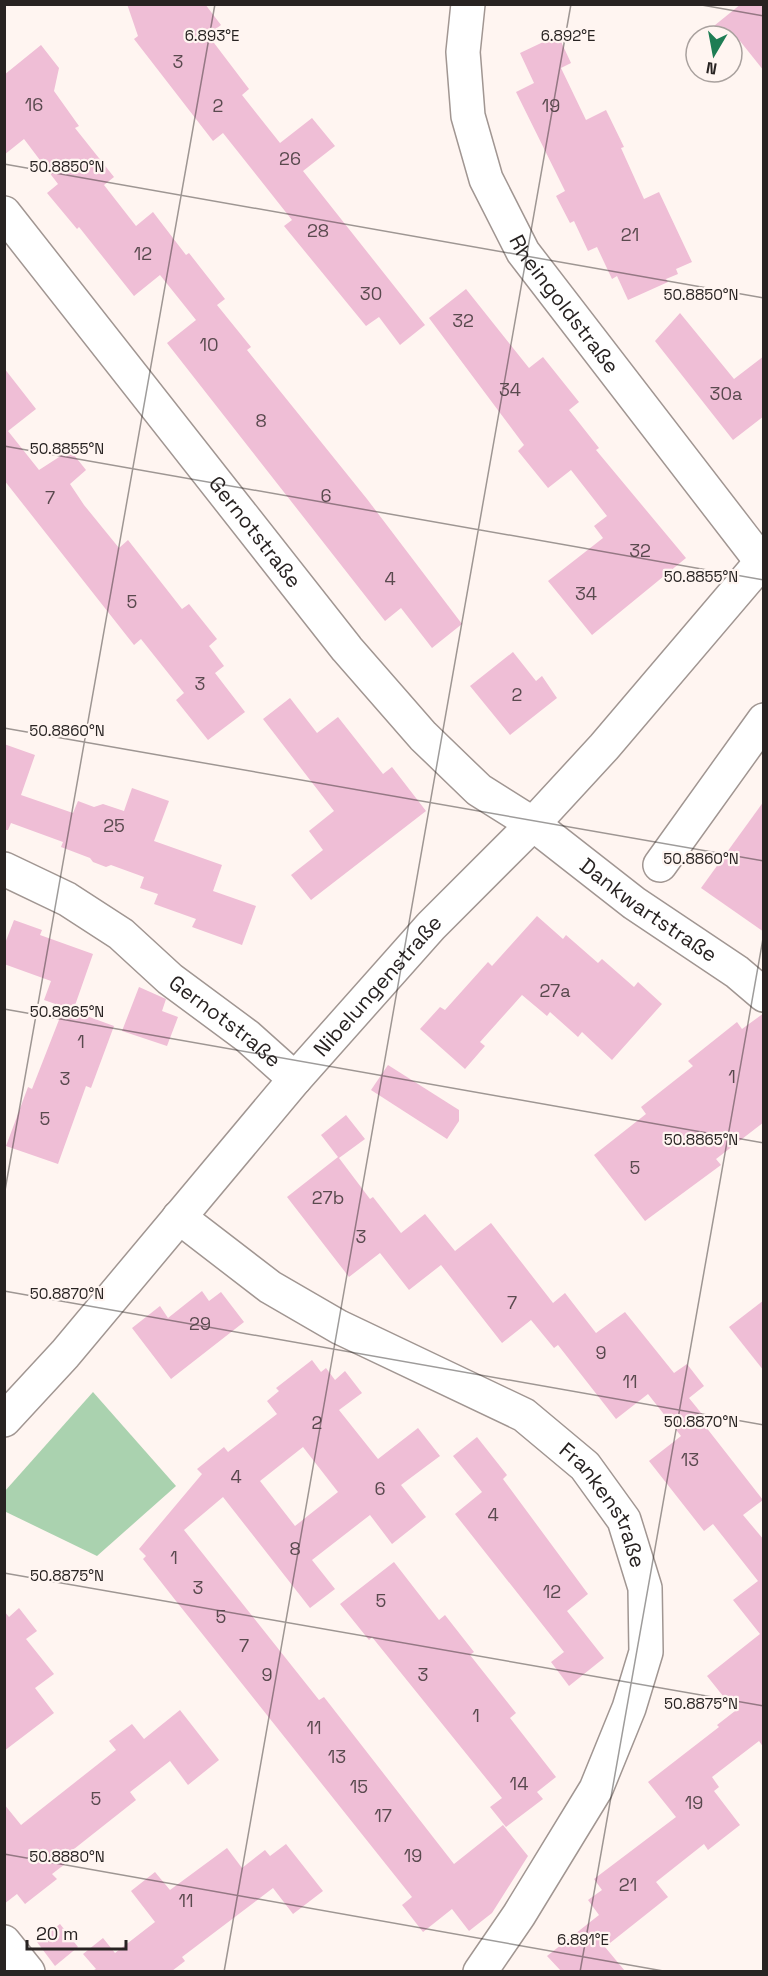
<svg xmlns="http://www.w3.org/2000/svg" width="768" height="1976" viewBox="0 0 768 1976" font-family="'Space Grotesk',sans-serif">
<style>
.green{fill:#aad2af}
.building{fill:#efbed6;fill-rule:evenodd}
.lines{fill:none;stroke-linecap:round;stroke-linejoin:round}
.minor-casing{stroke:#a19692;stroke-width:36}
.minor{stroke:#fff;stroke-width:33}
.ticks{fill:none;stroke:#282322;stroke-width:1.5;stroke-opacity:0.45}
.labels{text-anchor:middle;stroke-width:4.5;stroke-linejoin:round;paint-order:stroke}
.number-label{font-size:18px;fill:#5a4a4f}
.street-label{font-size:21px;fill:#282322;stroke:#fff5f1}
.ticks-label{font-size:15px;text-anchor:middle;fill:#282322;stroke:#fff5f1;stroke-width:4.5;stroke-linejoin:round;paint-order:stroke}
</style>
<rect width="100%" height="100%" fill="#fff5f1"/>
<polygon class="green" points="93,1392 176,1486 97,1556 4,1511 5,1491"/>
<g class="building">
<polygon points="127,4 205,4 221,25 208,35 249,89 242,95 280,143 312,118 335,146 303,171 425,325 400,345 379,317 366,326 284,226 292,220 223,133 213,141 134,39 138,36"/>
<polygon points="741,4 764,4 764,71 740,41 732,47 732,36 713,36 709,30"/>
<polygon points="558,35 571,63 561,68 586,120 606,110 624,147 621,148 644,199 659,192 692,262 676,269 678,274 666,279 668,282 628,300 617,276 612,279 597,247 588,251 574,221 570,223 556,196 565,191 516,92 534,83 520,53"/>
<polygon points="41,45 59,68 54,91 79,126 75,128 114,177 104,185 136,226 153,212 186,255 189,253 225,299 217,305 251,347 247,350 367,499 462,624 432,648 401,608 385,621 167,343 196,320 160,275 134,296 79,227 77,229 47,193 58,184 24,139 4,155 4,75"/>
<polygon points="466,289 529,368 543,357 579,402 569,410 599,448 596,450 686,558 592,635 548,581 603,538 594,526 607,516 571,470 548,488 518,451 524,445 429,318"/>
<polygon points="680,313 734,379 764,356 764,416 733,440 655,341"/>
<polygon points="4,368 36,409 8,431 39,470 70,450 86,470 70,484 84,505 119,548 128,540 182,609 189,604 217,639 209,646 224,666 215,673 245,712 208,740 176,700 184,693 141,639 134,645 4,480"/>
<polygon points="513,652 536,681 542,676 557,698 510,735 470,686"/>
<polygon points="290,698 317,733 338,717 383,774 392,767 426,811 311,900 291,875 323,850 309,831 334,811 263,719"/>
<polygon points="4,744 35,755 21,795 73,813 78,801 94,807 103,804 124,811 132,788 169,801 154,841 222,865 213,891 256,906 242,945 192,927 196,919 154,904 158,894 140,888 144,877 111,865 106,867 93,862 90,858 61,847 63,842 11,823 8,830 4,830"/>
<polygon points="764,801 764,932 701,888"/>
<polygon points="537,916 563,939 566,935 598,963 602,959 634,987 638,982 662,1004 612,1060 582,1032 578,1037 550,1012 547,1016 522,995 480,1042 485,1046 465,1069 420,1029 440,1007 445,1010 488,962 492,966"/>
<polygon points="14,920 42,930 40,935 93,954 73,1011 114,1026 91,1088 86,1086 58,1164 6,1146 28,1087 32,1089 64,1007 44,1000 51,981 4,964 4,946"/>
<polygon points="139,987 166,999 162,1011 178,1017 167,1046 122,1031"/>
<polygon points="764,1013 764,1122 716,1159 721,1165 645,1221 594,1155 646,1114 641,1107 693,1066 688,1061 737,1022 742,1029"/>
<polygon points="388,1065 459,1110 459,1121 447,1139 371,1090"/>
<polygon points="346,1115 365,1139 339,1158 370,1199 373,1197 401,1233 425,1214 455,1251 491,1223 553,1303 565,1293 596,1333 625,1312 674,1373 687,1364 704,1386 689,1398 706,1419 702,1422 763,1500 743,1515 764,1540 764,1748 759,1741 712,1777 719,1787 714,1791 740,1825 708,1850 704,1844 656,1882 668,1897 605,1947 625,1971 561,1971 547,1956 599,1915 588,1900 602,1890 594,1879 676,1817 648,1782 719,1727 717,1725 735,1711 707,1676 760,1634 733,1600 758,1581 713,1524 704,1531 649,1461 681,1436 648,1394 616,1419 558,1345 554,1348 531,1320 502,1343 441,1265 409,1290 380,1253 349,1277 287,1197 338,1157 321,1135"/>
<polygon points="202,1291 209,1301 221,1292 244,1322 171,1379 132,1328 160,1306 168,1318"/>
<polygon points="764,1300 764,1371 729,1327"/>
<path d="M312 1360 321 1372 326 1368 335 1380 345 1371 362 1393 339 1410 378 1459 418 1428 440 1456 401 1485 426 1517 392 1544 370 1515 312 1560 335 1589 310 1608 223 1497 184 1530 319 1700 324 1697 454 1864 503 1825 528 1856 492 1913 469 1931 452 1909 423 1932 402 1905 412 1897 176 1601 143 1559 146 1556 139 1549 202 1474 197 1469 224 1447 228 1452 277 1414 267 1401 279 1391 276 1388ZM303 1447 338 1492 295 1526 260 1481Z"/>
<polygon points="477,1437 507,1475 503,1479 588,1594 567,1611 604,1658 569,1686 551,1662 564,1652 455,1514 482,1492 453,1456"/>
<polygon points="394,1562 439,1620 445,1615 474,1652 470,1655 516,1713 510,1718 556,1777 537,1792 543,1799 506,1827 490,1807 502,1798 372,1637 369,1640 340,1604"/>
<polygon points="19,1608 37,1631 26,1639 54,1674 35,1688 54,1713 4,1751 4,1611 9,1617"/>
<polygon points="180,1710 219,1760 188,1785 170,1761 130,1792 136,1800 74,1849 78,1854 52,1874 57,1879 25,1904 17,1894 4,1904 4,1804 21,1825 116,1750 109,1741 132,1724 144,1739"/>
<polygon points="286,1844 323,1891 293,1914 273,1888 182,1957 185,1961 172,1971 92,1971 96,1969 83,1954 103,1938 115,1953 155,1922 131,1891 155,1872 170,1890 227,1848 242,1868 265,1850 270,1856"/>
<polygon points="60,1924 78,1947 55,1966 37,1942"/>
</g>
<g class="lines">
<defs>
<g id="minor">
<path id="s1" d="M468 4 463 52 468 116 486 179 523 252 761 561 764 569"/>
<path id="s2" d="M4 213 347 649 423 736 479 790 533 824 634 903 737 972 764 995"/>
<polyline points="660,865 764,720"/>
<path id="s3" d="M4 869 67 899 121 934 170 979 247 1036 295 1079"/>
<path id="s4" d="M179 1217 270 1287 339 1327 524 1415 585 1466 624 1520 645 1588 646 1652 629 1708 596 1789 519 1915 480 1972"/>
<path id="s5" d="M4 1420 65 1354 295 1079 431 926 533 824 604 747 764 559"/>
<polyline points="4,1942 28,1972"/>
</g>
</defs>
<use href="#minor" class="minor-casing"/>
<use href="#minor" class="minor"/>
</g>
<path class="ticks" d="M696 4 764 16M4 164 764 298M4 446 764 580M4 728 764 861M4 1009 764 1143M4 1196 215 4M4 1291 764 1425M4 1573 764 1706M4 1854 669 1972M224 1972 571 4M580 1972 764 933"/>
<g class="labels">
<g class="number-label">
<text x="178" y="68">3</text>
<text x="34" y="111">16</text>
<text x="218" y="112">2</text>
<text x="551" y="112">19</text>
<text x="290" y="165">26</text>
<text x="318" y="237">28</text>
<text x="630" y="241">21</text>
<text x="143" y="260">12</text>
<text x="371" y="300">30</text>
<text x="463" y="327">32</text>
<text x="209" y="351">10</text>
<text x="510" y="396">34</text>
<text x="726" y="400">30a</text>
<text x="261" y="427">8</text>
<text x="326" y="502">6</text>
<text x="50" y="504">7</text>
<text x="640" y="557">32</text>
<text x="390" y="585">4</text>
<text x="586" y="600">34</text>
<text x="132" y="608">5</text>
<text x="200" y="690">3</text>
<text x="517" y="701">2</text>
<text x="114" y="832">25</text>
<text x="555" y="997">27a</text>
<text x="81" y="1048">1</text>
<text x="732" y="1083">1</text>
<text x="65" y="1085">3</text>
<text x="45" y="1125">5</text>
<text x="635" y="1174">5</text>
<text x="328" y="1204">27b</text>
<text x="361" y="1243">3</text>
<text x="512" y="1309">7</text>
<text x="200" y="1330">29</text>
<text x="601" y="1359">9</text>
<text x="630" y="1388">11</text>
<text x="317" y="1429">2</text>
<text x="690" y="1466">13</text>
<text x="236" y="1483">4</text>
<text x="380" y="1495">6</text>
<text x="493" y="1521">4</text>
<text x="295" y="1555">8</text>
<text x="174" y="1564">1</text>
<text x="198" y="1594">3</text>
<text x="552" y="1598">12</text>
<text x="381" y="1607">5</text>
<text x="221" y="1623">5</text>
<text x="244" y="1652">7</text>
<text x="267" y="1681">9</text>
<text x="423" y="1681">3</text>
<text x="476" y="1722">1</text>
<text x="314" y="1734">11</text>
<text x="337" y="1763">13</text>
<text x="519" y="1790">14</text>
<text x="359" y="1793">15</text>
<text x="96" y="1805">5</text>
<text x="694" y="1809">19</text>
<text x="383" y="1822">17</text>
<text x="413" y="1862">19</text>
<text x="628" y="1891">21</text>
<text x="186" y="1907">11</text>
</g>
<g class="street-label">
<text dy="7" stroke="none"><textPath href="#s1" startOffset="326">Rheingoldstraße</textPath></text>
<text dy="7" stroke="none"><textPath href="#s2" startOffset="406">Gernotstraße</textPath></text>
<text dy="7" stroke="none"><textPath href="#s2" startOffset="956">Dankwartstraße</textPath></text>
<text dy="7" stroke="none"><textPath href="#s5" startOffset="573">Nibelungenstraße</textPath></text>
<text dy="7" stroke="none"><textPath href="#s3" startOffset="270">Gernotstraße</textPath></text>
<text dy="7" stroke="none"><textPath href="#s4" startOffset="522">Frankenstraße</textPath></text>
</g>
</g>
<g class="ticks-label">
<text x="212" y="41">6.893°E</text>
<text x="568" y="41">6.892°E</text>
<text x="67" y="172">50.8850°N</text>
<text x="701" y="300">50.8850°N</text>
<text x="67" y="454">50.8855°N</text>
<text x="701" y="582">50.8855°N</text>
<text x="67" y="736">50.8860°N</text>
<text x="701" y="864">50.8860°N</text>
<text x="67" y="1017">50.8865°N</text>
<text x="701" y="1145">50.8865°N</text>
<text x="67" y="1299">50.8870°N</text>
<text x="701" y="1427">50.8870°N</text>
<text x="67" y="1581">50.8875°N</text>
<text x="701" y="1709">50.8875°N</text>
<text x="67" y="1862">50.8880°N</text>
<text x="583" y="1945">6.891°E</text>
</g>
<rect width="768" height="1976" fill="none" stroke="#282322" stroke-width="12"/>
<g transform="translate(714 54) rotate(190)"><circle r="28" fill="#fff5f1" stroke="#a9a19e" stroke-width="1.5"/>
<path d="M0-4.5L10 22L0 15L-10 22Z" fill="#1e7d54"/>
<text y="-9" font-size="16" font-weight="bold" text-anchor="middle" fill="#282322">N</text>
</g>
<path d="M27 1940v9h99v-9" fill="none" stroke="#282322" stroke-width="3"/>
<text x="36" y="1940" font-size="18" fill="#282322" stroke="#fff5f1" stroke-width="4.5" paint-order="stroke">20 m</text>
</svg>
